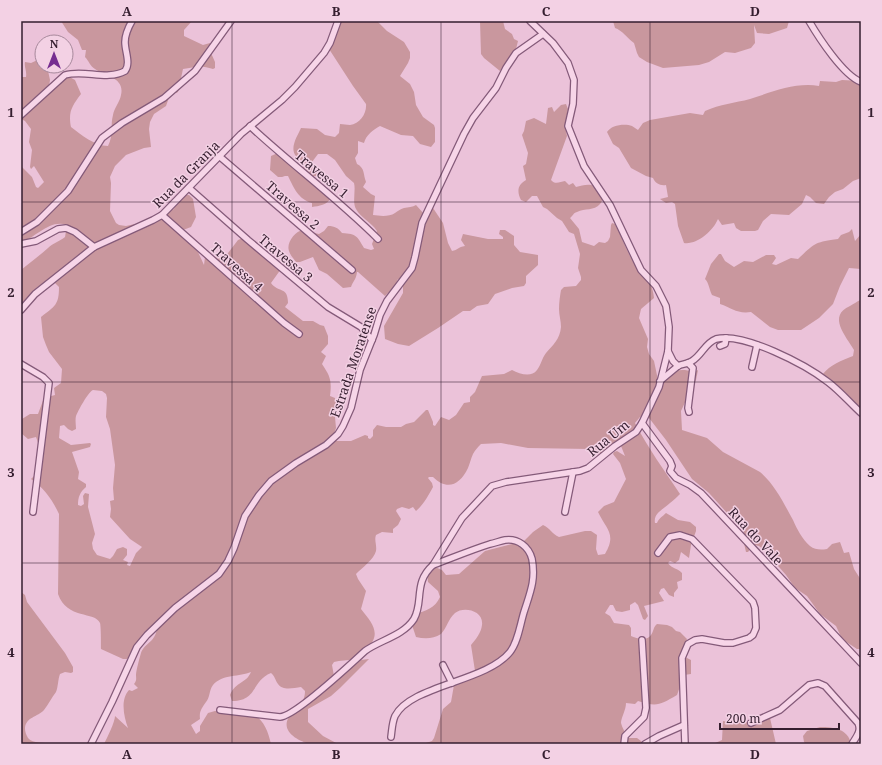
<svg xmlns="http://www.w3.org/2000/svg" width="882" height="765" viewBox="0 0 882 765" font-family="'Noto Serif',serif">
<style>
.green{fill:#c9979e;fill-rule:evenodd}
.lines{fill:none;stroke-linecap:round;stroke-linejoin:round}
.minor-casing{stroke:#845a79;stroke-width:8}
.minor{stroke:#f7d5e8;stroke-width:5.5}
.grid{fill:none;stroke:#351e2f;stroke-width:1;stroke-opacity:0.55}
.labels{text-anchor:middle;stroke-width:3;stroke-linejoin:round;paint-order:stroke}
.street-label{font-size:13px;fill:#351e2f;stroke:#f3d1e4}
.neatline{fill:none;stroke:#351e2f;stroke-width:1.5}
.grid-label{font-size:13px;text-anchor:middle;font-weight:bold;fill:#351e2f}
</style>
<rect width="100%" height="100%" fill="#ebc2d9"/>
<g class="green">
<path d="M61 21H192L184 30V36L203 45 210 43 211 53 215 62V68L213 69C201 65 195 67 183 69L178 92 176 93 171 92 166 106 154 114 150 122 149 129 151 147 144 148 126 155 115 166 110 177 111 183 110 211 116 223 119 225 126 226 135 224H152L165 213 174 209 176 202 182 195H189L193 199 196 217 191 227 183 230 181 236 198 252 204 265 205 257C212 255 218 258 225 257L238 240 243 238 248 239 265 249 281 269 271 283C278 293 288 286 288 303L285 307 303 321H313L320 325 324 326 328 336V344L321 352 326 356 322 364C330 376 332 380 330 396L335 398 339 409 335 417 336 428 334 434 322 448 335 441H351L365 435 368 436V438L370 439 373 436V430L377 425 386 427H401L406 424 414 422 426 410H428L433 422V425L435 426 441 417 449 420 456 415 464 403 470 402V397L475 392 482 376 504 374 512 370C520 374 531 378 537 370 541 365 542 358 546 353 553 345 560 339 561 327 561 321 559 315 559 309 559 302 560 296 561 290L564 287 576 286 581 280V277L578 268 580 254 574 234 569 232 562 221 557 218 547 209 543 207 537 196H532L526 202 521 200C517 192 517 185 526 180L523 166 526 164 528 153 522 135 524 131 526 121 534 118 546 124 548 108 552 107 554 112 561 105 566 104 568 109 565 126 567 136 551 180C555 185 560 182 565 181L569 185 573 183 576 187C581 186 586 184 591 185 599 186 606 198 600 204 594 211 585 208 577 212 573 213 573 216 570 218L579 229 582 242 594 246 599 242 605 243 608 241 610 237 611 225 612 223 615 224C621 235 625 247 631 258 639 275 652 276 654 298L641 309 639 318 648 339 647 347 649 354 654 361 658 380C673 372 677 367 694 372L698 370 696 380 688 393V396L681 411 682 430 707 438 723 452 760 472C775 485 783 502 793 520 797 529 802 539 810 546 815 550 821 550 827 549L832 544 840 542 844 553 849 552 854 569 861 580V649H857L842 639 836 626 820 614 807 596 795 588 786 575 765 551 759 546 755 545 752 547 748 552H746L743 539 744 528 742 524 728 514 709 493 692 479 666 440 646 414 640 417 635 423C648 448 664 470 680 494 677 497 674 500 670 503 664 509 653 513 655 523H657C659 518 663 516 666 513L678 520 690 522 696 527V531L691 545 689 558 681 552 679 560 675 563 670 561 668 563C672 569 678 568 682 573V580L677 582 678 588 674 593V597L669 595 664 588 661 589 659 593 664 601 644 606 648 616 645 620 643 619 638 605 635 602 630 605V610L622 612 616 611 613 605H610L605 613 610 616 614 623 629 625 631 628V636C636 638 647 642 651 635 654 631 653 627 657 624L667 625 672 627 676 631 680 632 687 639 683 651 685 657 691 660V674L684 675 677 695C660 705 657 707 638 701L635 704 626 703C626 710 621 718 621 723 622 728 626 733 627 738H637L641 741 642 744H426V743L432 741 434 738 443 709 451 702 454 685 456 683 473 674 475 671 471 645C476 639 481 633 482 625 484 610 463 606 455 613 448 619 447 628 441 634 433 639 425 639 416 637L412 625 414 614C426 611 435 608 440 597L438 591 428 582C427 575 428 571 435 567L442 570 446 575 459 574 485 551 524 541 533 532 543 525C550 528 552 534 559 537L585 531H591L597 535 596 549 598 555 605 554C617 534 606 529 598 512L604 506 614 502 626 479 620 463 613 454 614 452 617 451 625 456 619 441 599 455 597 452 589 449 528 448 501 443 481 444C478 447 475 450 473 454 471 458 470 463 468 468 460 485 447 491 433 477H429L428 478 432 483 433 487C428 496 424 504 416 511L413 507 409 509 402 507 397 509 396 511 401 519 398 525 393 529V533L382 532 376 535C374 540 377 545 376 551 374 559 362 568 356 574L358 579 366 591 361 609C374 625 383 636 363 652 360 654 357 658 353 659 348 661 340 660 334 662L332 665 334 676 346 672 361 660 369 659 340 688 331 696 308 709V722L323 736 338 744C329 744 319 746 310 744 298 741 280 731 289 717 296 707 305 704 305 691L301 687C293 688 283 691 278 684 275 680 275 676 271 673 251 681 258 701 232 701L230 695C236 681 246 684 251 672 240 677 222 674 213 685 209 690 210 698 206 702 202 708 199 711 200 719L191 725 196 734 200 731V726L208 713 215 711 246 716 252 713C264 720 268 731 271 744H104C107 738 115 722 115 716L128 728C124 717 120 700 129 690L132 691 138 688 134 684C137 680 136 679 136 675 136 671 140 656 141 653 144 643 157 642 157 626L148 632 127 659H123L101 649C101 645 101 626 100 623 95 611 67 620 58 594L59 514C52 499 44 488 31 479L36 474 39 445 36 437 28 439 21 433 22 419 30 414H38L44 398 55 395 54 388 61 383 62 369 49 352 46 345 43 337 41 317C55 306 59 305 59 287L54 282C35 281 35 294 21 303V270C30 263 40 255 48 248 53 243 60 241 65 237L67 225C50 219 36 237 21 243V166L32 177 36 187 38 188 44 182 34 166 31 169 30 167 32 150 29 142 31 129 25 121 21 119V77H26C27 71 24 67 25 62L31 63 42 58V55V66H47L50 80 49 86 64 74 75 80 81 94C72 106 68 112 71 127 81 135 95 146 108 146 114 134 110 126 113 115 114 108 120 102 121 95 125 78 106 76 95 69 90 66 89 61 85 57L86 50H82L78 40 68 32ZM93 390 102 391 106 394 107 398 106 417 110 429 115 465 113 488 114 500 110 501 111 509 110 517 130 539 142 547 136 553 130 566 127 565 128 562 123 560 127 555V549L123 547 117 549 113 556 110 559 97 555 93 549 92 543 95 534 88 507 89 494 85 493 83 496 84 504 81 506 78 505C78 497 80 492 86 487V484L78 479 79 472 72 452 90 447 91 444 90 443 71 445 59 438 60 426 64 425 68 429 72 431 76 429C76 425 75 420 76 416 78 411 88 392 93 390Z"/>
<path d="M340 21H377L387 31 404 42 410 52V58L408 63 400 76 410 84 414 92 416 105 423 117 434 125 435 128V142L431 147 420 144 413 136 401 135 380 126C373 130 366 135 364 143L358 141V153L355 158 357 164C365 168 363 174 366 182L363 187 371 194 375 196 373 215C380 216 389 217 395 213 398 211 400 209 404 208 408 207 413 207 416 205L425 215 433 208 443 223 448 243 452 251C458 250 458 247 465 246L461 240 463 234 488 239H503V237L499 234 500 230H505L514 236V245L520 252 538 255V265L526 276V283L524 286 512 288 495 294 488 304 477 306 470 311H463L438 328 409 346 398 344 385 339 384 326 403 293V281L398 279 395 286 385 296 358 272H357C356 280 353 281 351 287L343 288 327 274 319 270 313 257 300 262H296C294 259 290 255 289 251 286 243 295 231 303 230 309 230 313 233 319 234L324 231 328 226C335 226 338 228 342 233 357 234 357 236 364 248L371 250 374 249 372 244 377 231C371 222 361 218 356 209 352 202 356 191 354 183L346 176 335 160 327 154H318L312 162 315 169 320 175 319 176H314V178L331 198C327 205 319 206 312 207V203C298 199 294 188 288 176H285L282 177H278L270 170 271 156 280 152 291 157 301 167 308 168C305 163 300 160 296 156 289 148 298 135 301 128L317 129 325 135 335 137 339 133 340 124C344 124 346 125 350 125 360 124 367 113 366 104L353 86 329 49Z"/>
<polygon points="480,21 503,21 505,29 512,34 514,39 518,41 516,49 500,71 484,58 481,54"/>
<path d="M613 21H789L787 28 769 34 757 33 754 25 755 43 751 48 735 53 725 52 709 62 699 65 663 68 647 62 639 57 637 53 634 43C628 39 622 30 615 28Z"/>
<path d="M842 80 861 81V178L853 181 843 189 835 192 829 197 824 204 816 203 810 197 806 195 802 204 789 215 771 214 763 221 758 230 755 231H741L736 228 734 223 722 225 718 219C713 231 697 245 684 243L678 226 675 204 672 202 666 203 660 199 668 197 666 185C660 186 655 183 653 178L646 176 631 168 619 148 613 144 607 132C611 125 625 123 632 126 634 127 636 129 638 130L643 123 650 120 690 113 703 115 705 111C720 104 735 103 750 99 772 92 796 82 819 86L820 81 836 82Z"/>
<path d="M852 229 855 241 861 234V269L849 268 840 286 833 304 819 318 801 330H778L770 327 751 312C737 314 732 308 720 304V298L712 295C709 289 709 283 705 279L711 264 719 254H721L725 261 734 267 744 261 753 262 766 255H774L776 258 772 264 776 265 791 258 798 259C815 243 815 242 838 239L841 235 849 232Z"/>
<path d="M861 300V410L822 375C831 364 841 361 853 356L854 350C846 336 827 316 850 306 854 304 857 301 861 300Z"/>
<path d="M21 592 25 595 27 602 65 653 73 667V672L71 673 65 672 60 674C58 679 58 688 56 692 52 697 48 705 44 710 38 717 25 717 25 729 25 731 26 735 28 738 33 744 44 742 51 744H21Z"/>
<path d="M730 714C737 715 740 722 748 722 757 724 762 719 770 718L776 744H713L722 740 723 721 729 722Z"/>
<path d="M820 727C834 727 848 729 851 744H806L804 742 803 736 807 731Z"/>
</g>
<g class="lines">
<defs>
<g id="minor">
<path d="M809 21C819 38 843 75 861 82"/>
<path d="M21 115 65 75C84 69 107 81 125 71 131 63 125 52 125 42 125 34 128 28 132 21"/>
<path d="M250 126C292 165 338 199 378 239"/>
<polyline points="219,156 352,270"/>
<polyline points="189,188 248,240 328,307 361,327 372,340"/>
<polyline points="162,215 284,323 299,334"/>
<polyline points="21,232 37,222 68,191 102,138 122,123 164,98 195,71 231,21"/>
<polyline points="21,244 36,241 58,229 66,228 75,232 94,247"/>
<polyline points="21,310 35,294 94,247 153,220 162,215 241,134 282,100 295,87 324,53 330,43 338,21"/>
<polyline points="720,346 725,344 726,338"/>
<polyline points="668,351 673,361 678,366"/>
<polyline points="688,363 693,368 688,408 689,412"/>
<polyline points="21,364 43,377 49,383 33,512"/>
<path d="M678 366C682 364 688 364 692 361 702 355 705 343 716 339 744 332 806 365 828 382 840 391 850 403 861 413"/>
<polyline points="752,367 757,345"/>
<polyline points="660,381 678,366"/>
<polyline points="642,423 670,461 672,466 670,471 676,478 690,485 701,493 861,663"/>
<polyline points="565,512 573,472"/>
<polyline points="658,553 670,537 680,535 692,539 753,602 755,608 756,628 753,635 749,638 733,643 724,643 702,639 695,640 688,644 682,658 685,744"/>
<polyline points="443,665 452,683"/>
<path d="M220 710 280 717C295 716 351 664 365 651 380 640 403 636 414 619 424 601 413 583 433 565L462 518 492 486 506 482 580 471 588 468 615 446 636 432 642 423 659 387 668 351 669 327 666 306 656 286 641 270 610 205 584 166 568 126 573 104 574 80 568 63 553 43 530 21"/>
<path d="M751 723 780 710 809 685 818 683 825 686 858 723C862 731 856 737 852 744"/>
<path d="M391 737C392 730 392 723 395 716 411 685 486 682 510 652 518 642 520 625 524 612 530 593 536 580 532 559 529 547 518 538 505 540 500 541 495 543 490 544 471 550 452 558 433 565"/>
<polyline points="91,744 112,702 137,647 147,635 175,608 219,574 228,561 234,548 245,516 259,495 271,481 296,463 326,445 338,434 343,426 351,408 360,370 374,335 380,315 387,301 412,268 415,257 422,223 464,134 473,118 496,88 506,68 516,53 543,34"/>
<polyline points="624,744 625,736 644,717 646,708 642,640"/>
<polyline points="645,744 659,736 684,725"/>
</g>
</defs>
<use href="#minor" class="minor-casing"/>
<use href="#minor" class="minor"/>
</g>
<path class="grid" d="M232 21V744M441 21V744M650 21V744M21 202H861M21 382H861M21 563H861"/>
<g class="labels">
<g class="street-label">
<text transform="translate(186 174) rotate(-45)" y="5">Rua da Granja</text>
<text transform="translate(322 174) rotate(40)" y="5">Travessa 1</text>
<text transform="translate(293 205) rotate(41)" y="5">Travessa 2</text>
<text transform="translate(286 258) rotate(40)" y="5">Travessa 3</text>
<text transform="translate(237 267) rotate(42)" y="5">Travessa 4</text>
<text transform="translate(353 362) rotate(-71)" y="5">Estrada Moratense</text>
<text transform="translate(608 438) rotate(-39)" y="5">Rua Um</text>
<text transform="translate(756 536) rotate(47)" y="5">Rua do Vale</text>
</g>
</g>
<rect width="882" height="765" fill="none" stroke="#f3d1e4" stroke-width="44"/>
<g transform="translate(54 54)"><circle r="19" fill="#f3d1e4" stroke="#a7899c"/>
<path d="M0-3L7 15L0 10L-7 15Z" fill="#762d90"/>
<text y="-6" font-size="11" font-weight="bold" text-anchor="middle" fill="#351e2f">N</text>
</g>
<path d="M720 723v6h119v-6" fill="none" stroke="#351e2f" stroke-width="2"/>
<text x="726" y="723" font-size="12" fill="#351e2f" stroke="#f3d1e4" stroke-width="3" paint-order="stroke">200 m</text>
<rect x="22" y="22" width="838" height="721" class="neatline"/>
<g class="grid-label">
<text x="127" y="16">A</text>
<text x="336" y="16">B</text>
<text x="546" y="16">C</text>
<text x="755" y="16">D</text>
<text x="11" y="117">1</text>
<text x="871" y="117">1</text>
<text x="11" y="297">2</text>
<text x="871" y="297">2</text>
<text x="11" y="477">3</text>
<text x="871" y="477">3</text>
<text x="11" y="657">4</text>
<text x="871" y="657">4</text>
<text x="127" y="759">A</text>
<text x="336" y="759">B</text>
<text x="546" y="759">C</text>
<text x="755" y="759">D</text>
</g>
</svg>
